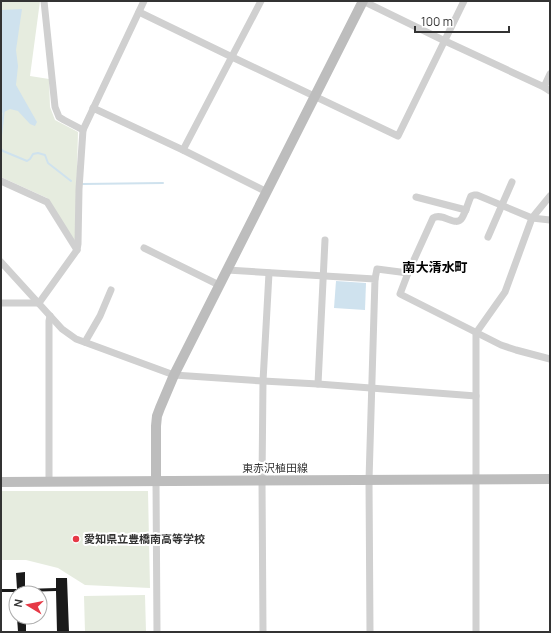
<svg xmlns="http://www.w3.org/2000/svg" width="551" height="633" viewBox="0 0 551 633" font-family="Manrope,'Noto Sans JP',sans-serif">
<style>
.green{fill:#e6ecdf}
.water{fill:#cfe2ee}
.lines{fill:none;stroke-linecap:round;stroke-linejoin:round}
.stream{stroke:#cfe2ee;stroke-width:2}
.building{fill:#1a1a1a}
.street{stroke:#d0d0d0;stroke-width:7}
.secondary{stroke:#bdbdbd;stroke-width:10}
.poi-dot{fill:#e63946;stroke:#fff;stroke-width:1.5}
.labels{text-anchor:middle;stroke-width:4;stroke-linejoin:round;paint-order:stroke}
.street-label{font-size:11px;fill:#333;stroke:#fff}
.poi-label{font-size:11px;font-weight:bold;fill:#333;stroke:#fff;text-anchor:start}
.quarter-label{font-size:13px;font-weight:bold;fill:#000;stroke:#fff}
</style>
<rect width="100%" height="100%" fill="#fff"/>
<g class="green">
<polygon points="1,1 40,1 30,76 49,79 50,107 55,120 78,132 75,245 47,198 1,177"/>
<polygon points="1,491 148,491 150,588 85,585 58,568 26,560 1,560"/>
<polygon points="145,595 146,632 85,632 84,596"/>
</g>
<g class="water">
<polygon points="22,9 16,50 18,66 16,85 37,122 35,126 30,124 18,111 10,109 2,113 1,111 1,10"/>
<polygon points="336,281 366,283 365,310 334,308"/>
</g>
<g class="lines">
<g class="stream">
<polyline points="1,136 4,109"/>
<polyline points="1,149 3,151 27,161 30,159 33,154 38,153 45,155 48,163 71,181"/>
<polyline points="82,184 163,183"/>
</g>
</g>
<g class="building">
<polygon points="25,572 25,589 56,588 56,578 67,578 69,632 57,632 56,591 25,592 25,593 17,593 17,592 1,592 1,589 17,589 16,573"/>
<polygon points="17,617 26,617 26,632 18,632"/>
</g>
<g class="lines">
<g class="street">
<polyline points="44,1 55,107 59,117 64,120 83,130"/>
<polyline points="363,1 445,41 544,87 550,91"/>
<polyline points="139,12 232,57 398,136 464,1"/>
<polyline points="544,87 550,74"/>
<polyline points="93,108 183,150 267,192"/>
<polyline points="183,150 261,1"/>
<polyline points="1,181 47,202 77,250"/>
<polyline points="416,197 466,210"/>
<path d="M550 220 532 218 477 195H474L471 196C468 203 466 211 462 218 456 228 443 212 433 218L408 273 400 294 501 345 516 350 550 359"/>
<polyline points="488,237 512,182"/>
<polyline points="144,248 219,285"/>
<polyline points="1,262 62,329 76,339 174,375 263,381 318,384 476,396"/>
<polyline points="227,270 375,279 369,480 370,632"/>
<polyline points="375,279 377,269 408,273"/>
<polyline points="1,303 39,303 77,250 78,244 79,189 83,130 144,1"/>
<polyline points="85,342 100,316 111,290"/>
<polyline points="318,384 325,240"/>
<polyline points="49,481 49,321 50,316"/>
<polyline points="156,481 157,632"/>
<polyline points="263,632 262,480 263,381 269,273"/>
<polyline points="476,632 476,333 505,292 532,218 550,196"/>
</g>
<g class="secondary">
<polyline points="156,481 156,426 157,416 160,408 174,375 363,1"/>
<polyline points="1,482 550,479"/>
</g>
</g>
<circle class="poi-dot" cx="76" cy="539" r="4"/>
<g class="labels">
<g class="street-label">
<text x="275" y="472">東赤沢植田線</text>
</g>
<g class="poi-label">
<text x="84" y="543">愛知県立豊橋南高等学校</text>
</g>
<g class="quarter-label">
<text x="435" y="272">南大清水町</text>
</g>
</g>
<rect width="551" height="633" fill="none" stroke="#333333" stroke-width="4"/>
<g transform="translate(28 605) rotate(280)"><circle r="19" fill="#ffffff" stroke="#adadad"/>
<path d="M0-3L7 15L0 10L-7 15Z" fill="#e63946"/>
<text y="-6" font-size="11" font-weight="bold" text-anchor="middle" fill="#333333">N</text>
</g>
<path d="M415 26v6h94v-6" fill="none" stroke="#333333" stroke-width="2"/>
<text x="421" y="26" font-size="12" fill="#333333" stroke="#ffffff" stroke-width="3" paint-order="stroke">100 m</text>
</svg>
